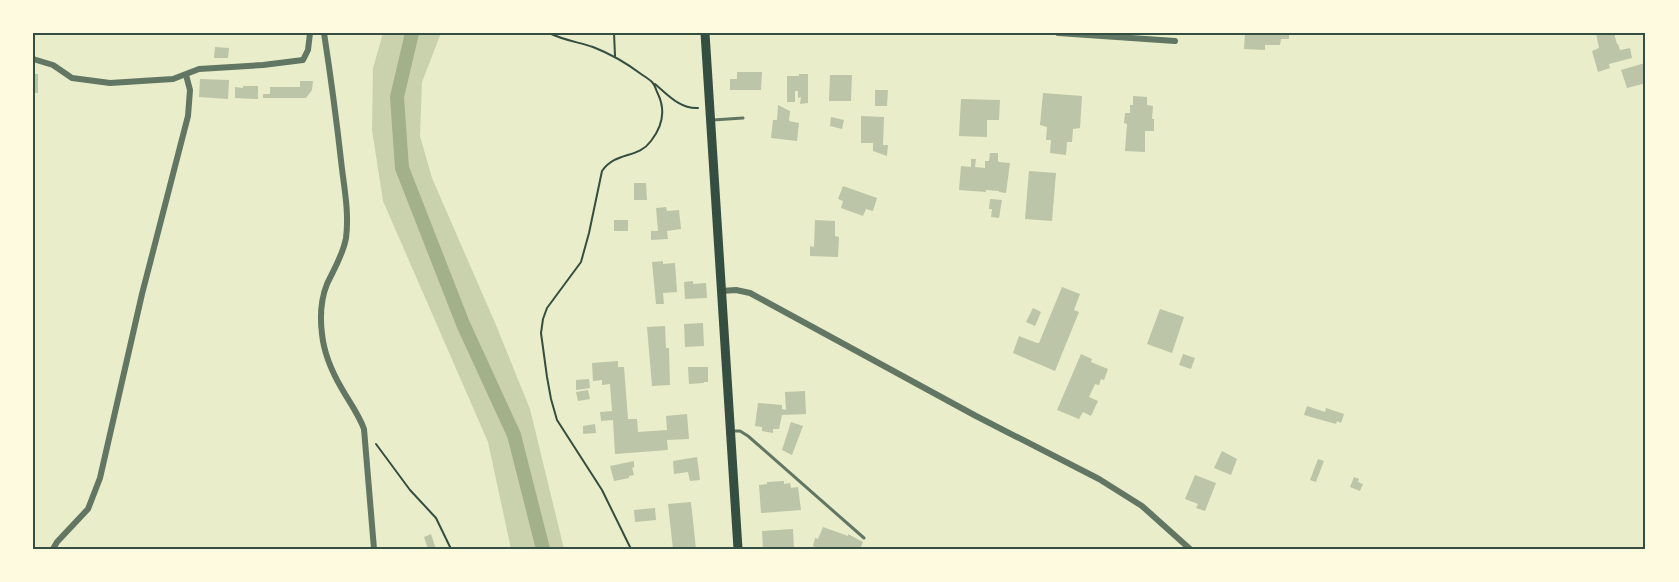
<svg xmlns="http://www.w3.org/2000/svg" width="1679" height="582" viewBox="0 0 1679 582" font-family="Manrope,sans-serif">
<style>
.green{fill:#cad2ad}
.lines{fill:none;stroke-linecap:round;stroke-linejoin:round}
.canal{stroke:#a3b18a;stroke-width:14}
.building{fill:#bcc5a7}
.path{stroke:#344e41;stroke-width:2}
.service{stroke:#617663;stroke-width:3}
.minor{stroke:#617663;stroke-width:6}
.secondary{stroke:#344e41;stroke-width:9}
.neatline{fill:none;stroke:#344e41;stroke-width:2}
</style>
<rect width="100%" height="100%" fill="#e9edc9"/>
<polygon class="green" points="383,33 441,33 422,82 420,136 432,178 496,325 530,409 564,549 511,549 488,442 383,201 372,130 373,68"/>
<g class="lines">
<polyline class="canal" points="412,33 397,97 402,168 463,324 514,435 543,549"/>
</g>
<g class="building">
<polygon points="1245,33 1289,33 1289,39 1281,39 1280,45 1265,45 1265,50 1244,49"/>
<polygon points="1596,33 1614,33 1617,44 1618,44 1620,50 1630,48 1632,58 1609,64 1610,68 1598,72 1592,51 1599,48"/>
<polygon points="215,47 229,48 228,58 214,58"/>
<polygon points="1645,63 1646,83 1627,88 1621,70"/>
<polygon points="737,72 762,72 761,90 730,90 730,79 737,79"/>
<rect x="33" y="74" width="5" height="19"/>
<polygon points="799,74 808,74 808,103 800,104 801,97 798,98 798,91 795,91 795,102 787,102 787,76 799,76"/>
<polygon points="830,75 852,75 851,101 829,101"/>
<polygon points="200,79 229,80 228,99 199,97"/>
<polygon points="300,81 313,81 312,90 306,98 263,98 263,94 270,94 270,87 300,87"/>
<polygon points="243,86 258,86 258,99 235,98 235,87 243,88"/>
<polygon points="875,90 888,90 887,106 875,106"/>
<polygon points="1043,93 1082,96 1080,128 1073,129 1072,142 1067,142 1066,155 1050,153 1051,140 1046,140 1047,127 1040,125"/>
<polygon points="1133,96 1147,97 1147,105 1153,106 1152,119 1154,119 1154,131 1145,131 1145,152 1125,151 1127,124 1124,123 1125,113 1130,113 1130,105 1133,105"/>
<polygon points="961,99 1000,100 999,120 987,120 987,137 959,136"/>
<polygon points="778,105 790,111 789,121 799,123 797,141 771,138 773,120 777,120"/>
<polygon points="861,116 884,117 883,145 888,145 887,156 873,151 873,143 861,143"/>
<polygon points="831,117 844,120 842,129 830,126"/>
<polygon points="990,153 998,153 998,161 999,162 1010,163 1006,193 999,192 999,191 986,190 986,192 959,190 961,166 971,167 971,159 976,159 975,167 985,168 985,161 989,161"/>
<polygon points="1029,171 1056,173 1052,221 1025,219"/>
<polygon points="634,183 646,183 647,200 634,200"/>
<polygon points="843,186 877,198 873,211 866,209 863,216 841,208 843,201 838,199"/>
<polygon points="990,199 1002,200 999,218 991,217 992,209 989,209"/>
<polygon points="666,207 667,211 679,210 681,229 667,231 668,239 651,240 651,231 658,231 656,208"/>
<rect x="614" y="220" width="14" height="11"/>
<polygon points="815,220 835,221 835,236 839,237 838,257 810,256 810,246 814,247"/>
<polygon points="663,261 663,264 675,263 677,292 663,293 664,304 656,304 652,262"/>
<polygon points="693,281 693,284 706,283 707,298 685,299 684,282"/>
<polygon points="1062,287 1080,294 1074,310 1079,312 1055,371 1013,353 1019,336 1037,343 1039,343"/>
<polygon points="1033,308 1041,312 1035,326 1026,322"/>
<polygon points="1160,309 1184,317 1172,353 1147,344"/>
<polygon points="703,323 704,346 685,347 684,324"/>
<polygon points="665,326 666,348 669,348 670,385 652,386 647,327"/>
<polygon points="1081,354 1092,359 1091,362 1108,369 1104,380 1101,379 1099,385 1095,384 1089,397 1098,401 1091,416 1083,412 1079,419 1057,410"/>
<polygon points="1183,354 1195,358 1191,369 1179,365"/>
<polygon points="618,361 618,367 624,367 628,419 637,419 638,432 667,430 666,416 687,414 689,439 667,440 668,450 615,454 613,420 601,421 600,412 612,411 610,384 602,385 602,380 593,381 592,363"/>
<polygon points="688,367 708,367 708,382 704,382 704,383 689,384"/>
<polygon points="589,379 590,388 576,390 576,380"/>
<polygon points="588,390 590,399 578,401 576,392"/>
<polygon points="805,391 806,414 782,415 779,429 773,429 773,433 762,431 762,427 755,426 758,403 782,405 782,409 786,410 785,392"/>
<polygon points="1307,406 1325,412 1326,408 1344,414 1341,423 1337,421 1336,424 1304,415"/>
<polygon points="791,422 803,426 792,455 782,450"/>
<polygon points="595,424 596,433 583,434 583,426"/>
<polygon points="1222,451 1237,459 1231,475 1214,468"/>
<polygon points="697,457 700,480 690,481 688,472 674,474 673,461"/>
<polygon points="1318,459 1324,461 1316,482 1310,480"/>
<polygon points="634,461 634,468 632,467 634,475 629,476 629,478 614,481 610,466"/>
<polygon points="1195,475 1216,483 1205,511 1196,508 1198,504 1185,499"/>
<polygon points="1354,477 1359,479 1358,482 1363,484 1360,491 1350,487"/>
<polygon points="784,481 784,484 790,483 791,488 798,487 801,510 761,513 759,485 767,484 767,482"/>
<polygon points="691,502 696,549 673,549 668,504"/>
<polygon points="655,508 656,520 635,522 634,510"/>
<polygon points="823,527 848,536 848,534 863,542 860,549 820,549 813,546 815,538 818,539"/>
<polygon points="793,529 794,549 763,549 762,531"/>
<polygon points="431,534 436,549 428,549 424,537"/>
</g>
<g class="lines">
<g class="path">
<path d="M549 33C563 40 578 42 593 47 611 54 625 62 641 74 644 76 649 79 652 82 655 85 656 90 658 94 666 111 662 127 651 141 638 159 616 151 602 171L589 233 581 262 547 308 543 319 541 333 547 377 551 399 557 420 602 490 631 549"/>
<polyline points="614,33 615,56"/>
<path d="M655 84C668 95 680 109 698 108"/>
<polyline points="376,444 410,490 436,518 451,549"/>
</g>
<g class="service">
<polyline points="713,120 743,118"/>
<polyline points="732,431 740,431 748,436 864,538"/>
</g>
<g class="minor">
<path d="M324 33C331 78 337 124 342 169 345 192 349 215 346 238 343 255 334 269 327 284 321 299 320 318 322 334 324 354 332 372 342 389 350 403 359 415 364 429L374 549"/>
<polyline points="1058,33 1175,41"/>
<polyline points="33,59 53,65 72,78 110,83 173,79 199,69 263,65 303,60 308,50 310,33"/>
<polyline points="721,291 736,290 750,293 976,416 1099,479 1142,506 1190,549"/>
<polyline points="53,549 57,542 88,509 100,478 142,294 188,116 190,90 186,75"/>
</g>
<polyline class="secondary" points="705,33 738,549"/>
</g>
<rect width="1679" height="582" fill="none" stroke="#fefae0" stroke-width="69"/>
<rect x="34" y="34" width="1610" height="514" class="neatline"/>
</svg>
